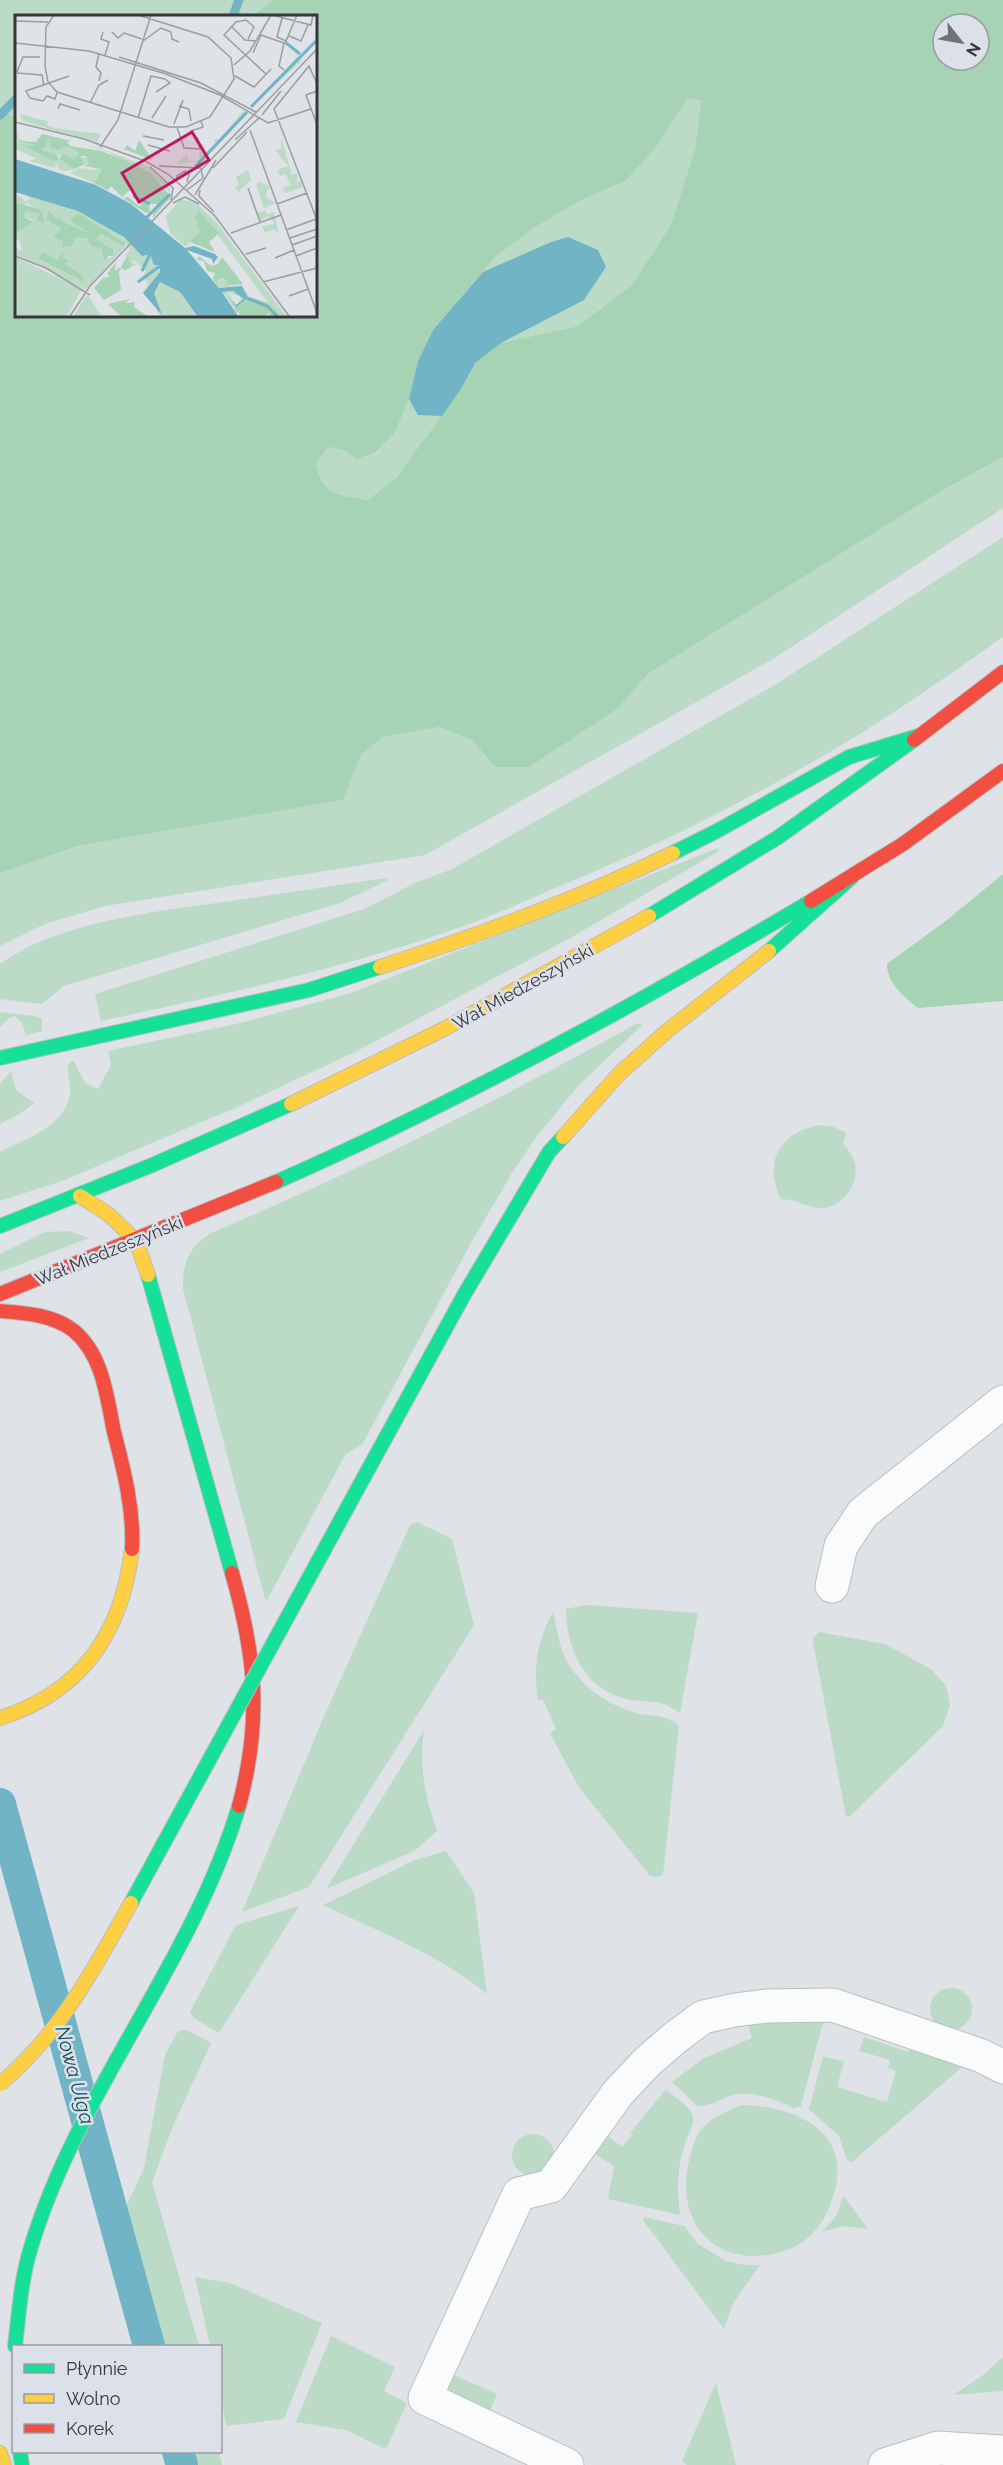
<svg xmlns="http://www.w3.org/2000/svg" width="1003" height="2465" viewBox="0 0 1003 2465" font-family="Raleway,sans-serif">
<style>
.green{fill:#bcdbc6}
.forest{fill:#a5d3b4;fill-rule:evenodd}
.water{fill:#70b4c6}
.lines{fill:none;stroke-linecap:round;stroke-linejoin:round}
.stream{stroke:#70b4c6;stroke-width:9}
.canal{stroke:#70b4c6;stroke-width:32}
.street-casing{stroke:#bbbec1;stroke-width:35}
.fast-casing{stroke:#bbbec1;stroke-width:16}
.slow-casing{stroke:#bbbec1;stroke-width:16}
.jam-casing{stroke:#bbbec1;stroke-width:16}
.street{stroke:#fafbfb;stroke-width:33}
.fast{stroke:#16e098;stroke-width:14}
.slow{stroke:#ffcf43;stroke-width:14}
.jam{stroke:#f24e42;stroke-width:14}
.fast-bridge-casing{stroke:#bbbec1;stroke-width:16;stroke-linecap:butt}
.slow-bridge-casing{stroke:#bbbec1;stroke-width:16;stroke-linecap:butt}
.fast-bridge{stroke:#16e098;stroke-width:14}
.slow-bridge{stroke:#ffcf43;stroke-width:14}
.labels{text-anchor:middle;stroke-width:5;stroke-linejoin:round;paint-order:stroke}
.street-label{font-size:18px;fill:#35373a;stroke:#dce1e9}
.water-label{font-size:20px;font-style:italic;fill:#174d5a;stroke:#dce1e9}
.inset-river{fill:none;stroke:#70b4c6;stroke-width:3}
.inset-road{fill:none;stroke:#9b9ea1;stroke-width:1.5}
.view{fill:#c2185b;fill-opacity:0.15;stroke:#c2185b;stroke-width:3}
.inset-edge{fill:none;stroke:#35373a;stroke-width:3}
</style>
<rect width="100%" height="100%" fill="#dfe2e6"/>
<g class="green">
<polygon points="0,0 274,0 252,16 16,16 16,117 14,118 0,111"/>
<path d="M688 98 701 101 695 149 671 225 631 286 578 326 501 343 461 389 396 478 368 500C339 494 323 497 316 464L328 447 343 450 357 459 376 453 394 434 433 330 495 257 535 227 581 200 625 181 655 149Z"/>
<polygon points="1003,457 1003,508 773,659 425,855 105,906 45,924 0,946 0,873 78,846 343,800 361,755 382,737 440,727 472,740 495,767 617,709 649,673 943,490"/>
<path d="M1003 537V637C942 680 881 723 816 760 731 809 644 852 553 889 527 900 502 912 475 922 354 966 227 994 101 1021L95 994 364 909 415 883 452 869 778 683Z"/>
<path d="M718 848 719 851 572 937 357 1051 242 1105 62 1181 0 1201V1152C26 1138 65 1127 70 1094 72 1083 64 1071 70 1062L74 1061 85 1083 98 1089 111 1065 108 1051 240 1023 351 993Z"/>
<path d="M386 878 388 880 340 903 64 986 42 1004 0 999V964C57 922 154 912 223 902 277 894 332 886 386 878Z"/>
<polygon points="0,1012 34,1016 42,1019 42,1031 26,1035 22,1023 15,1016 9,1018 0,1027"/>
<path d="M638 1023 642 1025 579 1085 537 1136 512 1173 471 1243 363 1443 345 1455 266 1602 183 1289C182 1264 189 1246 211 1233 358 1171 499 1100 638 1023Z"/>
<polygon points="11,1071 16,1090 34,1103 21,1113 0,1124 0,1084"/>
<path d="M819 1125 834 1127 847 1133 843 1143C848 1150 853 1156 855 1164 859 1184 843 1207 822 1208 805 1208 798 1199 781 1199 763 1162 779 1133 819 1125Z"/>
<polygon points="69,1231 89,1238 0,1272 0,1254 45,1232"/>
<polygon points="417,1522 452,1539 474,1625 309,1887 242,1912 325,1714 410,1525"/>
<path d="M587 1605 698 1613 680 1713C675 1710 669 1706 664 1704 651 1700 635 1702 622 1698 583 1686 566 1647 566 1609Z"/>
<path d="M553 1612C556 1623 557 1634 560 1644 570 1679 602 1703 636 1713 652 1717 667 1714 679 1726L663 1875 657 1877 650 1876 578 1786 550 1733 556 1729 543 1699 538 1700C533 1668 537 1641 553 1612Z"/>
<polygon points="819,1632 885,1644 931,1669 946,1686 950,1705 943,1726 849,1817 846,1816 813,1642 813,1638"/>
<path d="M424 1730C419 1766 425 1797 437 1831L414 1851 326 1889Z"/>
<path d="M446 1851 474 1893 487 1994C439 1954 379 1932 323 1905L415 1860Z"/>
<polygon points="299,1906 219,2033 194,2018 190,2012 236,1925"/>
<circle cx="951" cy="2009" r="21"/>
<path d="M825 2014 801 2106 794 2108C776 2100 754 2090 733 2095 718 2099 715 2106 697 2106L672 2082 704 2058 752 2038 748 2024Z"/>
<polygon points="182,2030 187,2030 211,2043 173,2126 152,2182 199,2346 158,2346 124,2211 144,2168 165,2055 178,2031"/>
<polygon points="864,2037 908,2052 915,2042 969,2061 852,2162 847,2160 839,2136 809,2109 823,2057 844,2061 837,2087 887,2102 896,2071 888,2068 890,2060 859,2051"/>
<path d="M666 2089C673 2096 686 2104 691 2112 697 2123 688 2134 685 2144 677 2166 677 2191 680 2215L608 2199 614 2166 589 2150 603 2132 622 2147 632 2135 630 2133Z"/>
<path d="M742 2105C758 2105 772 2108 787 2112 837 2129 849 2165 827 2212 816 2236 798 2249 773 2254 711 2266 675 2219 689 2161 692 2150 695 2136 703 2127 713 2117 729 2110 742 2105Z"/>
<circle cx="533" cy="2155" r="21"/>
<polygon points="843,2195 868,2229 844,2226 822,2232 837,2215"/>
<polygon points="644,2217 684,2226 698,2244 726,2261 745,2265 760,2265 733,2303 724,2329 643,2220"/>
<polygon points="195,2277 230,2283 322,2323 284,2419 226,2426 221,2399 220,2346 210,2346"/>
<polygon points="331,2336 395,2367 384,2391 407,2403 387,2447 383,2448 346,2430 296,2422"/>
<polygon points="1003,2357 1003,2391 953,2395 983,2375"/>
<polygon points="456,2376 497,2394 489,2413 447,2394 445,2384"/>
<polygon points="716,2383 736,2465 687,2465 682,2461"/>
<polygon points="187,2452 219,2452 222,2465 191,2465"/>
</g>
<g class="forest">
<path d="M274 0H1003V457L943 490 649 673 617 709 529 767H495L472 740 440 727 382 737 361 755 343 800 78 846 0 873V111L16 117V315H315V16H252ZM943 24H979V60H943ZM688 98 701 101 695 149 671 225 631 286 578 326 501 343 475 363 461 389 396 478 368 500C339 494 323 497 316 464L328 447 343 450 357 459 375 453 394 434 409 399 418 361 433 330 495 257 535 227 581 200 625 181 655 149Z"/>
<path d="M1003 874V1001L918 1008C904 997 887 983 887 964L947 920Z"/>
</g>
<polygon class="water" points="568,237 598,250 606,267 584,300 501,343 475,363 461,389 442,416 418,415 409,399 418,361 433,330 483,272 551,242"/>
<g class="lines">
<g class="stream">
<polyline points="233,16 239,0"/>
<polyline points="0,115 16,99"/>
</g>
<g class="canal">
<polyline points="0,1804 149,2346"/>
<polyline points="178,2452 182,2465"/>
</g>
<defs>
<g id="street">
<polyline points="832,1586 841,1546 863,1513 1003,1402"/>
<polyline points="567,2465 425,2398 519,2194 551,2186 618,2093 647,2062 676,2037 703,2017 735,2010 766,2006 833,2005 982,2056 1003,2067"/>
<polyline points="885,2465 938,2448 1003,2452"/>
</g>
<g id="fast">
<polyline points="673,853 717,831 849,757 918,736"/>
<polyline points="649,916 777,838 914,740"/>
<polyline points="769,951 852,877"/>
<polyline points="0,1058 309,990 380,967"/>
<path d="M276 1182C460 1101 637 1005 811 901"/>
<polyline points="0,1226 150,1166 291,1104"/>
<polyline points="148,1275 232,1573"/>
<polyline points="369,1468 464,1295 549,1152 563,1137"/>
<path d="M15 2346C19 2313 21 2279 31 2247 78 2091 192 1963 239 1806"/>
<polyline points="20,2452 22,2465"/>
</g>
<g id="slow">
<path d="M380 967C480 935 578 899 673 853"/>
<polyline points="291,1104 444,1029 649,916"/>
<polyline points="563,1137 619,1074 667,1031 769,951"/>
<polyline points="80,1196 108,1214 136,1241 148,1275"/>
<path d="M0 1718C82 1692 122 1633 132 1549"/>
<polyline points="0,2453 4,2465"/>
</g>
<g id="jam">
<polyline points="914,740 1003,672"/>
<polyline points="811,901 903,844 1003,771"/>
<polyline points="0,1294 276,1182"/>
<path d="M0 1311C25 1313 54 1315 74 1331 103 1355 107 1398 114 1432 124 1471 134 1509 132 1549"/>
<path d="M232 1573C256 1657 262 1720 239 1806"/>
</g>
</defs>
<use href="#street" class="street-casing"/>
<use href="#fast" class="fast-casing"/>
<use href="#slow" class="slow-casing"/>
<use href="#jam" class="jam-casing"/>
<use href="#street" class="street"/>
<use href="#fast" class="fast"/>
<use href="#slow" class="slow"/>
<use href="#jam" class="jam"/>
<defs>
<polyline id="fast-bridge" points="131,1903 369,1468"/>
<path id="slow-bridge" d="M0 2084C59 2035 94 1969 131 1903"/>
</defs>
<use href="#fast-bridge" class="fast-bridge-casing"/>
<use href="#slow-bridge" class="slow-bridge-casing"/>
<use href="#fast-bridge" class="fast-bridge"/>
<use href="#slow-bridge" class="slow-bridge"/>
</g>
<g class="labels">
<g class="street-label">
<text transform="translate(523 987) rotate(-29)" y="6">Wał Miedzeszyński</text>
<text transform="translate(109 1251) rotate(-22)" y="6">Wał Miedzeszyński</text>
</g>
<g class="water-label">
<text transform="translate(75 2075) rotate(75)" y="7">Nowa Ulga</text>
</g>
</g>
<g transform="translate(15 15)">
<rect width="302" height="302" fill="#dfe2e6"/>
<path d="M284 40 282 45 288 44 283 49 236 92ZM228 96 232 97 185 146 161 149 172 139 173 146 184 145 185 135 190 139 200 128 199 124H204ZM5 99 33 106 32 110 39 113 86 119 82 127 7 106ZM4 117 3 123 20 131 7 129 54 146 59 154 51 156 43 154V148L39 153 14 146 21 143 0 134V118ZM266 122 277 160 283 158 281 167 286 166 288 172 271 178 267 173 275 170 271 159 265 161 262 155 273 151 260 135 266 133ZM34 123 43 135 52 131 62 135 65 144 72 141 75 149 67 150 28 134ZM66 128 83 133 132 151 154 170 155 178 137 159 97 141 96 145 94 139 101 140ZM86 152 79 168 55 158 64 153 81 155ZM233 155 236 165 225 175 226 181 220 171 224 170 221 162ZM246 167 256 173 252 175 251 183 261 188 249 193 241 169ZM3 179 10 186 16 184 12 181 16 180 63 195 120 230 126 240 136 238 140 250 146 251 145 257 131 273 133 268 127 262 131 256 119 245 116 247 121 250 116 252 110 240 115 235 110 228 61 198 57 207 80 222 85 219 110 232 70 275 26 250 0 240V233L7 236 4 224 0 226 1 218 18 205 9 202 11 196 23 199 21 205 29 206 22 194 12 188 0 194ZM35 195 43 205 91 229 99 235 98 242 93 243 87 234 75 230 76 226 62 222 56 231 49 232 48 226 41 221 46 213 31 205ZM29 237 43 245 46 237 51 250 68 264 65 266 24 243ZM166 184 181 188 202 208 271 301H265L254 289 191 204 182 199 185 216 171 232 156 219 150 202ZM250 195 252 200 259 197 264 219 259 215 250 218 247 212 260 208 252 201 245 207 242 198ZM0 242 67 274 52 301H0ZM212 261 211 269 225 268 227 271 234 281 223 289 226 282 212 277 220 288 219 293 207 276 220 277 229 284 230 276 225 270 204 273 202 267ZM147 267 165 277 181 301H146L132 281ZM73 280 86 301H59L69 283Z" fill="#bcdbc6" fill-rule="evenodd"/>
<path d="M27 119 56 126 52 127 55 131 86 136 96 140V145L97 141 112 146 137 159 156 182 137 203 142 189H134L135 197 131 198 108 183 113 182 125 192 127 184 115 175 107 182 96 171 93 175 79 168 86 154 69 151 74 149 72 141H66L68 150 59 154 45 144 48 139 59 145 64 139 61 135 52 131 44 135 36 133 34 123 28 135 41 139 43 145 38 146 6 129 20 131 7 126 21 127ZM124 125 137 144V145L109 134 112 130 120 136ZM4 188 26 195 30 208 21 205 24 199 11 196 9 202 18 207 0 219V191ZM34 195 43 205V201L48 207 74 218 57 207 56 203 63 198 110 228V232L86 219 81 223 74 219 99 235 98 241H93L89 246 87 234 76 231 72 224 62 222 56 231 47 232 48 226 39 222 46 213 31 205ZM184 197 204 218 194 227 200 237 175 227 185 216 180 202ZM47 236 48 243 54 246 50 249 67 260 68 267 23 243 29 237 43 245ZM112 241 116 252 109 256 107 252 104 257 106 275 89 285 79 273 88 263 95 262 92 258 101 248 100 256 106 252ZM184 241 196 251 203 249 207 242 228 269H211L212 265 207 263 202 266 204 272 198 264 200 258 192 256 189 246 182 245ZM236 282 255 289 265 301H254L255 297 249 301H224V295L222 298 219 293ZM115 284 110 288 120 287 119 292 132 301H106L93 289Z" fill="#a5d3b4"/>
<path d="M0 144 81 170 116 189 170 233 179 231 200 239 203 242 198 249 197 244 172 235 204 273 227 271 233 283 221 292 215 284 221 290 229 284 218 276 207 277 223 301H182L165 277 145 267 139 278 147 300 128 278 145 257V250H139L135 239 127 241 110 223 63 196 0 177Z" fill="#70b4c6"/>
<path class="inset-river" d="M270 27 285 39M236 92 302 25M180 152 232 97M118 181 135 189M130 204 155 179M127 256 135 239M123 267 145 251M232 283 252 291 262 301"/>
<path class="inset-road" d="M39 0 31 12 30 51 33 67 42 77 154 112H171L195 102 219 64 216 43 193 22 123 0M257 0 296 10 298 0M267 3 262 22 271 26 282 0M0 6 33 7M216 11 230 25 241 26M88 17 86 24 94 27 90 40M97 17 103 23 109 18 127 24M274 21 286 26 293 10M233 24 239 12 231 5 221 7 209 20 251 59M128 26 146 13 156 17 157 24 164 27M0 28 74 36 151 59 205 80 253 108 296 94M238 38 246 20 269 28 264 51 269 55M104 42 186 68 241 97M219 50 235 36 256 0M2 57 8 42H25M2 58 27 60 29 71M220 61 239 72 256 54M84 66 86 58 81 52 84 38M302 69 294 51 259 94 302 205M302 76 291 80 302 110M141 77 155 68 150 64M42 78 40 84 32 81 28 86 15 83 11 76 54 61M75 88 84 70 93 65M164 91 174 94 176 106M43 94 45 89 65 95M247 100 266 76M123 103 136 61 150 64M137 103 151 81M0 107 69 124 130 146 153 159 200 201 274 301M159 109 168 85M162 112 169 133 185 134 183 124 176 116 188 112 186 106M235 115 302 298M128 121 149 125M220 125 245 102M133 130 155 136M85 132 103 105 136 0M144 151 186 153 188 163 172 175M135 152 158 173 156 185M198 153 232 117M162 166V161L170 156 174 160 172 167M233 173 245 207M185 175 184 181 199 197M180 180 201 145M158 188 170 182 184 189M262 189 292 178M271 215 301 204M216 218 266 200M275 223 302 214M277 230 302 221M231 239 251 233M0 241 31 253 75 280M281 241 302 233M260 243 279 235M248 267 302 253M274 281 293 274M55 301 75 271 302 34"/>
<path class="view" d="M177 117 194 145 124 187 107 158Z"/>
<rect width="302" height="302" class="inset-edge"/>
</g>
<rect x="12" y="2345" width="210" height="108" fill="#dce1e9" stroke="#999da3" stroke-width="1.5"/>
<rect x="24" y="2364" width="30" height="9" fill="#16e098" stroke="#999da3" stroke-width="1.5"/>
<text x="66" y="2375" font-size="18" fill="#35373a">Płynnie</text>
<rect x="24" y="2394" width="30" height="9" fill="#ffcf43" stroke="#999da3" stroke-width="1.5"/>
<text x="66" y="2405" font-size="18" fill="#35373a">Wolno</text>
<rect x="24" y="2424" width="30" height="9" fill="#f24e42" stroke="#999da3" stroke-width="1.5"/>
<text x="66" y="2435" font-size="18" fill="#35373a">Korek</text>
<g transform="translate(961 42) rotate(121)"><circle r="28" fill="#dce1e9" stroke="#999da3" stroke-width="1.5"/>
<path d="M0-4.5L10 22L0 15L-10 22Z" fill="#707376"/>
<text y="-9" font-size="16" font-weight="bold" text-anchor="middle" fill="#35373a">N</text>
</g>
</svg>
